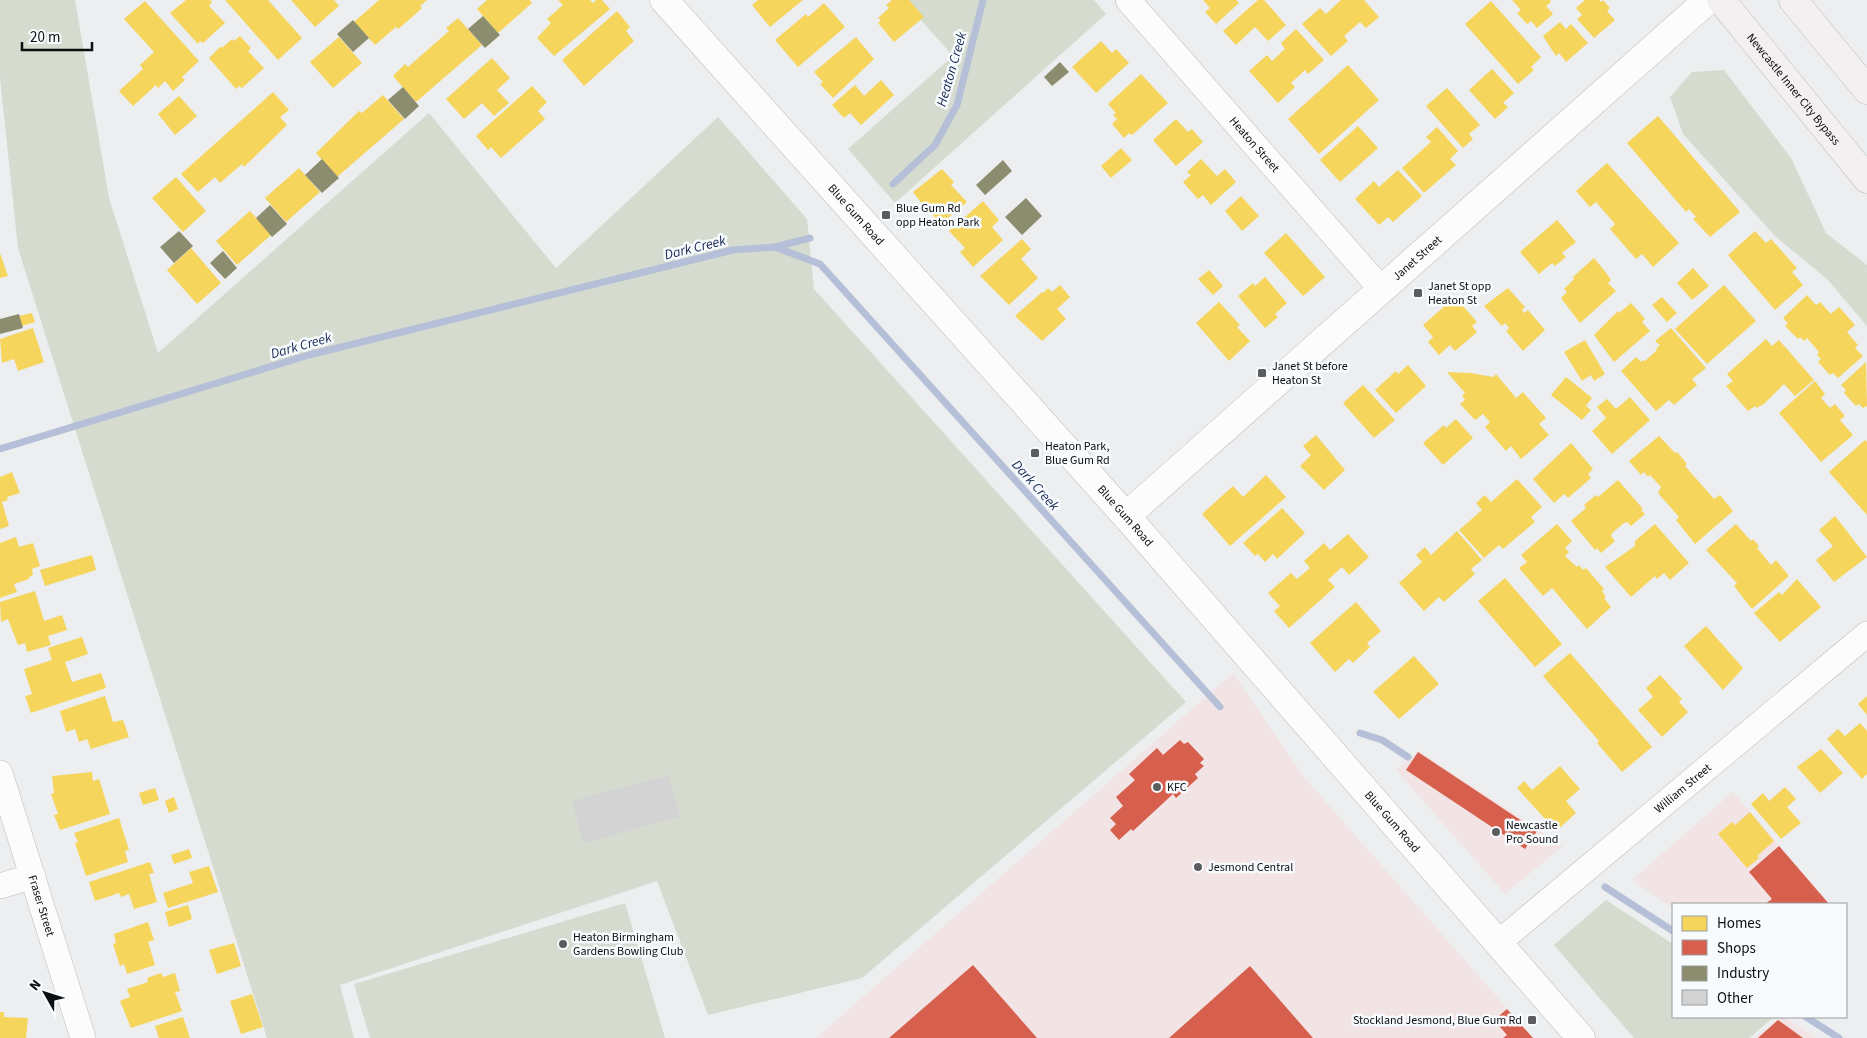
<svg xmlns="http://www.w3.org/2000/svg" width="1867" height="1038" viewBox="0 0 1867 1038" font-family="'Source Sans 3',sans-serif">
<style>
.commercial{fill:#f2e4e4}
.green{fill:#d5dbce}
.homes{fill:#f6d55c}
.shops{fill:#d6604d}
.industry{fill:#8c8c6e}
.lines{fill:none;stroke-linecap:round;stroke-linejoin:round}
.stream{stroke:#b5c0d8;stroke-width:7}
.building{fill:#d3d3d4}
.street-casing{stroke:#bbbcbd;stroke-width:26}
.secondary-casing{stroke:#bbbcbd;stroke-width:29}
.highway-casing{stroke:#c0bbbd;stroke-width:29}
.street{stroke:#fcfcfd;stroke-width:25}
.secondary{stroke:#fcfcfd;stroke-width:28}
.highway{stroke:#f4f0f1;stroke-width:28}
.poi-dot{fill:#5b5c5e;stroke:#f8fbfe;stroke-width:2}
.labels{text-anchor:middle;stroke-width:5;stroke-linejoin:round;paint-order:stroke}
.street-label{font-size:12px;fill:#0d0e0f;stroke:#f8fbfe}
.poi-label{font-size:12px;fill:#0d0e0f;stroke:#f8fbfe;text-anchor:start}
.water-label{font-size:14px;font-style:italic;fill:#182a53;stroke:#f8fbfe}
</style>
<rect width="100%" height="100%" fill="#eceef0"/>
<g class="commercial">
<polygon points="1233,673 1305,778 1533,1038 816,1038"/>
<polygon points="1419,751 1563,846 1505,894 1396,770"/>
<polygon points="1733,792 1830,904 1673,904 1673,908 1632,880"/>
<polygon points="1780,1017 1785,1017 1817,1038 1755,1038"/>
</g>
<g class="green">
<polygon points="0,0 75,0 109,198 158,353 429,113 556,268 718,117 807,219 814,289 1186,702 862,978 708,1015 657,881 340,985 354,1038 267,1038 18,248 0,78"/>
<polygon points="903,0 1094,0 1106,14 895,203 848,149 953,56"/>
<polygon points="1724,70 1791,158 1826,233 1867,265 1867,326 1827,279 1776,237 1683,134 1670,97 1692,72"/>
<polygon points="1606,900 1673,944 1673,1017 1774,1017 1749,1038 1634,1038 1554,945"/>
<polygon points="625,903 665,1038 370,1038 354,984"/>
</g>
<g class="homes">
<polygon points="186,0 210,0 212,2 209,6 225,23 203,43 200,41 198,44 170,13"/>
<polygon points="225,0 268,0 302,38 278,60"/>
<polygon points="291,0 334,0 339,6 315,27"/>
<polygon points="379,0 427,0 420,6 422,8 410,19 398,29 396,27 375,45 354,22"/>
<polygon points="487,0 530,0 532,3 498,33 477,9"/>
<polygon points="558,0 590,0 593,3 596,0 602,0 610,9 554,56 537,38 551,23 547,19 563,5"/>
<polygon points="758,0 803,0 770,27 752,5"/>
<polygon points="892,0 909,0 924,17 894,42 878,23 881,20 878,18 889,8 886,5"/>
<polygon points="1203,0 1236,0 1239,3 1216,24 1205,12 1210,8"/>
<polygon points="1258,0 1264,0 1286,25 1268,41 1255,27 1236,45 1223,31"/>
<polygon points="1341,0 1364,0 1379,17 1366,28 1360,22 1344,36 1348,41 1331,56 1302,24 1320,8 1326,14"/>
<polygon points="1512,0 1550,0 1551,2 1546,6 1553,14 1537,28 1531,21 1527,24 1517,13 1521,10"/>
<polygon points="1585,0 1599,0 1601,2 1603,0 1610,8 1607,11 1615,20 1594,38 1577,19 1582,15 1576,8"/>
<polygon points="145,1 199,61 182,77 185,80 173,91 165,81 158,88 156,85 133,106 119,91 143,69 140,65 154,52 124,19"/>
<polygon points="1491,1 1541,57 1531,67 1534,70 1518,84 1465,24"/>
<polygon points="824,3 845,27 798,67 775,40 806,14 808,17"/>
<polygon points="617,11 630,27 626,31 634,41 584,86 562,60"/>
<polygon points="458,18 482,45 416,102 393,76 405,64 408,67 449,31 446,28"/>
<polygon points="1560,22 1566,29 1571,24 1588,43 1566,62 1559,53 1556,56 1543,36"/>
<polygon points="1296,29 1324,60 1308,74 1305,70 1291,83 1295,87 1278,103 1249,71 1267,55 1272,61 1285,49 1281,43"/>
<polygon points="240,36 251,48 248,51 264,68 242,88 239,86 236,89 209,58 221,46 222,48 232,39 234,41"/>
<polygon points="339,37 362,63 333,88 310,62"/>
<polygon points="856,37 874,59 833,98 820,84 823,82 814,72"/>
<polygon points="1101,41 1112,53 1116,49 1129,63 1096,93 1072,67"/>
<polygon points="492,58 510,78 497,90 509,103 494,116 482,103 464,119 446,99"/>
<polygon points="1348,65 1379,100 1319,154 1288,119"/>
<polygon points="1492,69 1514,93 1503,103 1508,107 1495,119 1469,90"/>
<polygon points="1141,74 1168,103 1132,135 1129,133 1124,138 1112,124 1117,119 1113,115 1116,113 1108,104"/>
<polygon points="881,80 894,95 861,125 850,113 844,118 832,105 855,85 864,96"/>
<polygon points="532,86 547,102 538,111 545,119 501,158 491,147 488,150 476,136"/>
<polygon points="1447,88 1480,125 1469,134 1473,139 1463,148 1426,106"/>
<polygon points="273,92 289,110 280,117 287,125 244,167 242,164 220,183 215,177 198,192 181,174"/>
<polygon points="383,95 404,119 337,177 316,153 359,111 362,113"/>
<polygon points="179,96 197,116 175,135 158,114"/>
<polygon points="1658,116 1740,212 1710,237 1693,219 1696,217 1689,209 1686,212 1627,143"/>
<polygon points="1176,119 1188,132 1192,129 1203,142 1176,166 1153,140"/>
<polygon points="1358,126 1378,148 1340,182 1320,160"/>
<polygon points="1437,127 1458,151 1450,159 1456,165 1424,193 1402,168 1431,142 1426,137"/>
<polygon points="1121,148 1132,160 1111,178 1101,166"/>
<polygon points="1201,159 1217,176 1225,169 1236,182 1211,205 1203,195 1198,199 1183,182 1191,175 1187,172"/>
<polygon points="1607,163 1679,243 1653,267 1642,254 1636,259 1610,229 1615,224 1596,202 1590,207 1576,191"/>
<polygon points="299,168 320,192 286,222 265,198"/>
<polygon points="942,169 954,182 951,185 967,202 941,224 930,212 929,213 913,192"/>
<polygon points="1398,170 1422,196 1393,222 1388,217 1379,225 1355,199 1374,181 1379,187"/>
<polygon points="176,177 206,211 183,232 152,198"/>
<polygon points="1241,196 1259,216 1242,231 1225,211"/>
<polygon points="983,201 999,220 992,227 1003,240 973,267 960,252 965,248 949,231"/>
<polygon points="250,211 271,235 237,265 216,241"/>
<polygon points="1557,220 1576,242 1562,253 1566,257 1555,266 1552,263 1539,274 1520,252"/>
<polygon points="1755,231 1766,243 1771,239 1797,268 1792,272 1803,285 1775,310 1728,255"/>
<polygon points="1286,233 1325,277 1303,296 1264,253"/>
<polygon points="1022,239 1031,249 1021,259 1038,278 1009,305 980,276"/>
<polygon points="191,248 221,283 197,304 167,270"/>
<polygon points="0,253 8,276 0,278"/>
<polygon points="1594,258 1607,274 1611,280 1608,283 1616,291 1580,323 1561,298 1567,292 1564,289 1574,279 1573,277"/>
<polygon points="1693,268 1709,286 1692,300 1677,283"/>
<polygon points="1209,270 1223,286 1213,295 1198,279"/>
<polygon points="1265,277 1287,303 1275,314 1278,317 1265,328 1238,296 1253,283 1255,286"/>
<polygon points="1060,285 1070,297 1057,309 1066,319 1042,341 1015,316 1042,292 1043,293 1048,288 1052,292"/>
<polygon points="1724,285 1756,321 1707,364 1675,329"/>
<polygon points="1508,288 1525,307 1522,310 1524,313 1528,310 1545,330 1523,351 1506,331 1509,328 1505,323 1502,326 1484,306"/>
<polygon points="1807,295 1816,305 1820,302 1831,314 1839,307 1855,325 1847,332 1858,345 1855,348 1863,356 1838,378 1833,373 1830,375 1818,362 1821,359 1817,355 1819,352 1807,338 1804,341 1800,337 1798,339 1785,326 1788,323 1783,318"/>
<polygon points="1455,297 1477,322 1472,326 1477,332 1455,351 1450,345 1439,355 1428,342 1433,337 1423,325"/>
<polygon points="1662,297 1677,313 1667,322 1652,305"/>
<polygon points="1219,302 1240,325 1237,327 1250,341 1229,361 1196,323"/>
<polygon points="1631,303 1645,319 1642,322 1650,331 1614,362 1594,335 1618,311 1619,313"/>
<polygon points="32,313 35,322 22,326 19,316"/>
<polygon points="33,328 44,362 18,371 14,359 2,363 0,339"/>
<polygon points="1671,328 1706,368 1692,379 1697,385 1674,405 1669,400 1656,411 1621,371 1636,357 1641,362 1643,360 1645,361 1657,350 1656,349 1660,345 1655,341"/>
<polygon points="1766,339 1772,346 1779,340 1814,380 1795,396 1784,384 1764,404 1756,408 1755,406 1748,411 1726,386 1733,381 1727,374"/>
<polygon points="1585,340 1605,374 1594,381 1591,375 1582,381 1564,352"/>
<polygon points="1866,362 1867,406 1863,408 1859,404 1856,406 1844,393 1846,390 1841,385"/>
<polygon points="1408,365 1426,386 1396,413 1375,390 1396,371 1398,374"/>
<polygon points="1447,372 1471,373 1493,377 1496,374 1516,398 1523,392 1546,418 1539,424 1549,435 1521,459 1511,446 1506,451 1485,427 1490,422 1483,414 1475,420 1460,404 1465,400 1462,396 1465,393"/>
<polygon points="1566,377 1592,398 1586,406 1591,410 1582,420 1551,395"/>
<polygon points="1815,381 1825,394 1821,398 1830,408 1835,404 1845,416 1840,420 1853,435 1821,462 1779,413"/>
<polygon points="1363,385 1395,420 1374,438 1343,403"/>
<polygon points="1630,397 1650,420 1612,454 1592,431 1606,418 1597,407 1607,399 1616,409"/>
<polygon points="1456,419 1473,438 1443,465 1423,443 1444,425 1446,428"/>
<polygon points="1316,435 1345,470 1324,490 1300,466 1311,455 1303,446"/>
<polygon points="1659,436 1675,453 1677,452 1687,464 1685,466 1714,499 1720,495 1733,511 1695,544 1676,520 1679,517 1658,493 1661,487 1650,475 1648,477 1644,472 1641,475 1629,461"/>
<polygon points="1865,440 1867,442 1867,515 1829,472"/>
<polygon points="1571,443 1593,469 1588,474 1591,478 1568,498 1564,494 1554,503 1533,479"/>
<polygon points="12,472 20,493 7,497 8,500 2,502 9,526 0,529 0,477"/>
<polygon points="1266,475 1286,497 1230,546 1202,514 1233,486 1243,497"/>
<polygon points="1517,479 1542,507 1531,517 1535,522 1503,549 1499,545 1484,558 1459,530 1482,510 1476,503 1485,495 1491,502"/>
<polygon points="1618,480 1643,509 1641,510 1645,514 1631,526 1627,522 1624,523 1612,533 1611,536 1615,541 1601,553 1597,548 1595,550 1571,521 1586,508 1584,505 1596,495 1598,497"/>
<polygon points="1282,508 1305,533 1277,559 1273,554 1265,562 1258,554 1255,556 1243,543"/>
<polygon points="1835,516 1867,557 1834,582 1816,560 1833,546 1819,530"/>
<polygon points="1557,524 1572,541 1565,548 1569,552 1565,556 1577,567 1579,565 1583,570 1586,568 1604,589 1602,591 1606,597 1604,598 1611,607 1587,629 1552,588 1543,596 1519,568 1527,562 1521,555"/>
<polygon points="1655,524 1689,563 1670,580 1664,573 1657,579 1655,576 1631,597 1605,567 1635,546 1635,541"/>
<polygon points="1736,524 1751,541 1753,539 1759,546 1757,548 1771,565 1776,560 1789,576 1752,609 1734,586 1737,583 1706,550"/>
<polygon points="1457,531 1482,560 1471,569 1475,574 1444,602 1439,597 1424,611 1399,583 1422,562 1416,555 1425,547 1431,555"/>
<polygon points="1348,534 1369,557 1349,575 1342,567 1328,580 1335,587 1289,628 1274,611 1280,606 1268,593 1291,573 1297,579 1310,568 1304,561 1324,543 1330,550"/>
<polygon points="16,537 19,547 33,543 40,566 32,569 33,575 29,577 29,579 14,584 17,592 0,598 0,543"/>
<polygon points="92,555 96,570 45,586 40,570"/>
<polygon points="1505,578 1562,644 1535,667 1478,601"/>
<polygon points="1797,579 1821,607 1780,642 1754,613 1779,592 1782,595"/>
<polygon points="35,591 44,621 62,615 67,630 48,636 51,645 27,652 25,643 18,645 8,619 1,622 0,602"/>
<polygon points="1356,602 1381,631 1367,643 1370,647 1353,663 1349,659 1335,672 1310,643"/>
<polygon points="1706,626 1743,668 1723,690 1684,646"/>
<polygon points="82,637 88,654 65,662 72,682 101,673 106,688 31,713 25,696 32,694 24,669 52,660 48,648"/>
<polygon points="1570,653 1652,747 1622,772 1597,743 1599,741 1543,676"/>
<polygon points="1414,656 1439,684 1399,719 1373,692"/>
<polygon points="1660,675 1682,699 1679,702 1688,712 1662,737 1638,710 1653,697 1646,688"/>
<polygon points="105,696 113,722 123,720 129,737 91,749 87,739 79,742 75,729 66,732 60,711"/>
<polygon points="1867,696 1867,715 1858,704"/>
<polygon points="1860,723 1867,731 1867,774 1862,779 1827,739 1838,729 1845,736"/>
<polygon points="1821,749 1843,773 1820,793 1797,767"/>
<polygon points="1560,766 1580,789 1566,801 1576,813 1556,831 1517,788 1524,781 1532,790"/>
<polygon points="92,772 93,781 99,779 110,814 60,830 54,815 58,814 51,794 54,793 52,776"/>
<polygon points="1785,787 1796,799 1787,807 1801,823 1781,839 1751,804 1763,793 1769,801"/>
<polygon points="155,788 159,800 143,805 139,793"/>
<polygon points="174,797 178,809 169,813 165,801"/>
<polygon points="1750,812 1774,841 1757,856 1759,858 1747,868 1718,834 1732,822 1735,825"/>
<polygon points="119,818 129,850 125,851 128,862 86,876 75,843 78,842 74,833"/>
<polygon points="189,849 192,858 174,864 171,855"/>
<polygon points="150,862 154,873 149,874 157,902 134,909 129,894 121,897 119,893 95,901 89,882"/>
<polygon points="209,866 218,892 168,908 163,893 193,883 189,872"/>
<polygon points="188,905 192,919 169,927 165,912"/>
<polygon points="148,922 154,940 148,942 155,965 127,974 124,964 120,966 113,944 116,943 114,934"/>
<polygon points="234,943 241,966 217,974 209,950"/>
<polygon points="161,973 163,977 175,973 180,991 175,992 182,1011 131,1028 120,1001 130,997 127,989 148,982 147,978"/>
<polygon points="252,994 263,1027 241,1034 230,1001"/>
<polygon points="0,1012 4,1012 4,1017 28,1018 26,1038 0,1038"/>
<polygon points="183,1017 190,1038 159,1038 155,1026"/>
</g>
<g class="shops">
<polygon points="1180,740 1184,744 1188,742 1204,759 1200,763 1204,766 1195,774 1198,778 1176,798 1173,794 1133,831 1131,829 1119,840 1110,830 1116,824 1110,818 1123,806 1116,797 1135,780 1129,774 1157,748 1163,755"/>
<polygon points="1418,752 1537,831 1525,849 1406,770"/>
<polygon points="1779,846 1829,904 1765,904 1772,899 1749,872"/>
<polygon points="973,965 1037,1038 889,1038"/>
<polygon points="1250,966 1313,1038 1169,1038"/>
<polygon points="1507,1009 1533,1038 1503,1038 1507,1035 1494,1020"/>
<polygon points="1778,1020 1803,1038 1758,1038"/>
</g>
<g class="industry">
<polygon points="483,16 500,35 485,48 468,29"/>
<polygon points="353,20 369,38 353,52 337,34"/>
<polygon points="1060,62 1069,72 1052,86 1044,77"/>
<polygon points="403,87 419,106 405,119 388,100"/>
<polygon points="322,159 339,178 322,193 305,175"/>
<polygon points="1003,160 1012,171 985,195 976,185"/>
<polygon points="1026,198 1042,216 1022,235 1005,217"/>
<polygon points="270,205 287,224 272,237 256,218"/>
<polygon points="179,231 193,246 174,263 160,247"/>
<polygon points="223,251 237,268 225,279 210,263"/>
<polygon points="19,314 23,328 0,334 0,319"/>
</g>
<g class="lines">
<g class="stream">
<polyline points="893,184 935,145 957,105 983,0"/>
<polyline points="775,247 810,238"/>
<polyline points="0,449 309,355 733,250 775,247 820,264 1220,707"/>
<polyline points="1360,733 1382,740 1408,757"/>
<polyline points="1605,887 1673,931"/>
<polyline points="1806,1017 1839,1038"/>
</g>
</g>
<polygon class="building" points="669,775 680,817 583,843 572,801"/>
<g class="lines">
<defs>
<g id="street">
<path id="s1" d="M1128 0 1382 290"/>
<path id="s2" d="M0 773 83 1038"/>
<polyline points="0,886 33,876"/>
<path id="s3" d="M1498 943 1867 634"/>
</g>
<g id="secondary">
<path id="s4" d="M664 0 1126 516 1581 1038"/>
<path id="s5" d="M1126 516 1708 0"/>
</g>
<g id="highway">
<path id="s6" d="M1721 0 1867 179"/>
<polyline points="1793,0 1867,90"/>
</g>
</defs>
<use href="#street" class="street-casing"/>
<use href="#secondary" class="secondary-casing"/>
<use href="#highway" class="highway-casing"/>
<use href="#street" class="street"/>
<use href="#secondary" class="secondary"/>
<use href="#highway" class="highway"/>
</g>
<g class="poi-dot">
<rect x="881" y="210" width="10" height="10" rx="2.5"/>
<rect x="1413" y="288" width="10" height="10" rx="2.5"/>
<rect x="1257" y="368" width="10" height="10" rx="2.5"/>
<rect x="1030" y="448" width="10" height="10" rx="2.5"/>
<circle cx="1157" cy="787" r="5"/>
<circle cx="1496" cy="832" r="5"/>
<circle cx="1198" cy="867" r="5"/>
<circle cx="563" cy="944" r="5"/>
<rect x="1527" y="1015" width="10" height="10" rx="2.5"/>
</g>
<g class="labels">
<g class="street-label">
<text dy="4" stroke="none"><textPath href="#s6" startOffset="115">Newcastle Inner City Bypass</textPath></text>
<text dy="4" stroke="none"><textPath href="#s1" startOffset="192">Heaton Street</textPath></text>
<text dy="4" stroke="none"><textPath href="#s4" startOffset="288">Blue Gum Road</textPath></text>
<text dy="4" stroke="none"><textPath href="#s5" startOffset="389">Janet Street</textPath></text>
<text dy="4" stroke="none"><textPath href="#s4" startOffset="692">Blue Gum Road</textPath></text>
<text dy="4" stroke="none"><textPath href="#s3" startOffset="241">William Street</textPath></text>
<text dy="4" stroke="none"><textPath href="#s4" startOffset="1098">Blue Gum Road</textPath></text>
<text dy="4" stroke="none"><textPath href="#s2" startOffset="139">Fraser Street</textPath></text>
</g>
<g class="poi-label">
<text x="896" y="212">Blue Gum Rd<tspan x="896" dy="14">opp Heaton Park</tspan></text>
<text x="1428" y="290">Janet St opp<tspan x="1428" dy="14">Heaton St</tspan></text>
<text x="1272" y="370">Janet St before<tspan x="1272" dy="14">Heaton St</tspan></text>
<text x="1045" y="450">Heaton Park,<tspan x="1045" dy="14">Blue Gum Rd</tspan></text>
<text x="1167" y="791">KFC</text>
<text x="1506" y="829">Newcastle<tspan x="1506" dy="14">Pro Sound</tspan></text>
<text x="1208" y="871">Jesmond Central</text>
<text x="573" y="941">Heaton Birmingham<tspan x="573" dy="14">Gardens Bowling Club</tspan></text>
<text x="1522" y="1024" text-anchor="end">Stockland Jesmond, Blue Gum Rd</text>
</g>
<g class="water-label">
<text transform="translate(951 69) rotate(-74)" y="5">Heaton Creek</text>
<text transform="translate(695 247) rotate(-14)" y="5">Dark Creek</text>
<text transform="translate(301 345) rotate(-16)" y="5">Dark Creek</text>
<text transform="translate(1036 485) rotate(48)" y="5">Dark Creek</text>
</g>
</g>
<rect x="1672" y="903" width="175" height="115" fill="#f8fbfe" stroke="#9a9c9e"/>
<rect x="1682" y="916" width="25" height="15" fill="#f6d55c" stroke="#9a9c9e"/>
<text x="1717" y="928" font-size="15" fill="#0d0e0f">Homes</text>
<rect x="1682" y="940" width="25" height="15" fill="#d6604d" stroke="#9a9c9e"/>
<text x="1717" y="953" font-size="15" fill="#0d0e0f">Shops</text>
<rect x="1682" y="966" width="25" height="15" fill="#8c8c6e" stroke="#9a9c9e"/>
<text x="1717" y="978" font-size="15" fill="#0d0e0f">Industry</text>
<rect x="1682" y="990" width="25" height="15" fill="#d3d3d4" stroke="#9a9c9e"/>
<text x="1717" y="1003" font-size="15" fill="#0d0e0f">Other</text>
<g transform="translate(45 993) rotate(309)" stroke="#f8fbfe" stroke-width="4" paint-order="stroke">
<path d="M0-4L9 19L0 12L-9 19Z" fill="#0d0e0f"/>
<text y="-8" font-size="14" font-weight="bold" text-anchor="middle" fill="#0d0e0f">N</text>
</g>
<path d="M22 42v8h70v-8" fill="none" stroke="#0d0e0f" stroke-width="2.5"/>
<text x="30" y="42" font-size="15" fill="#0d0e0f" stroke="#f8fbfe" stroke-width="4" paint-order="stroke">20 m</text>
</svg>
